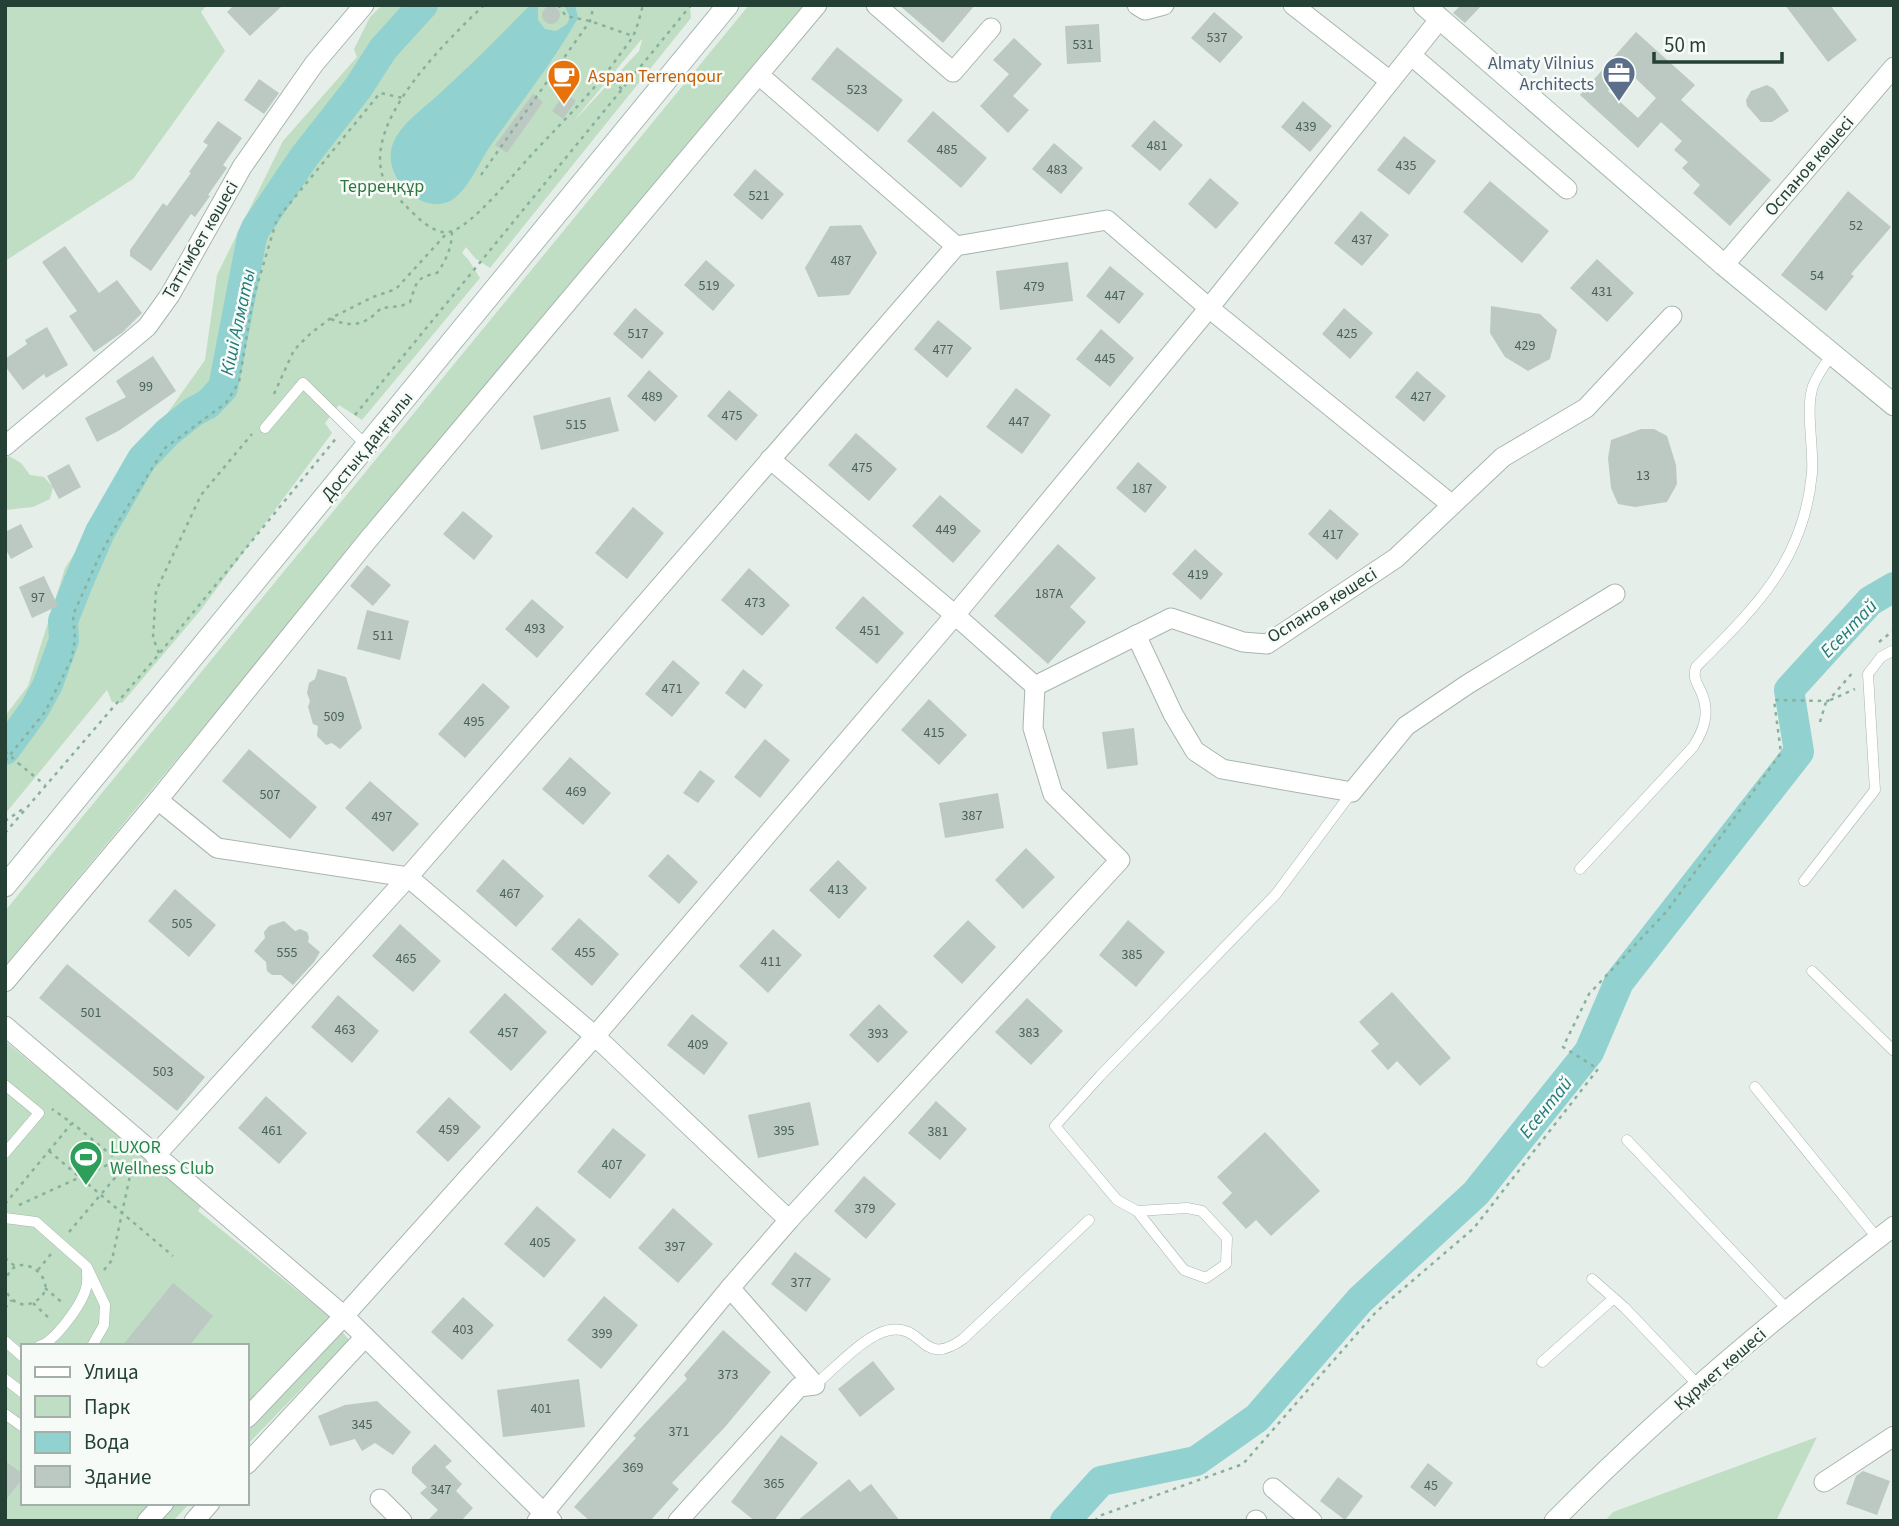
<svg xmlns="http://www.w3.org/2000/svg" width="1899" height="1526" viewBox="0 0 1899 1526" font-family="'Source Sans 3',sans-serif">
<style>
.green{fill:#c0dec3;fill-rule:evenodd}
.water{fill:#91d1d0}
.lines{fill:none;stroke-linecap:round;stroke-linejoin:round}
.river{stroke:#91d1d0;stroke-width:30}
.building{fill:#bbc9c2;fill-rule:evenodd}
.lane-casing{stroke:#a8b6af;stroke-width:11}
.street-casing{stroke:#a8b6af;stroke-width:21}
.secondary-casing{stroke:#a5baaf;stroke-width:23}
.path{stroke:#88b19d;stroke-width:2.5;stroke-dasharray:3.5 5;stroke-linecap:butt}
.lane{stroke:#fff;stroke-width:10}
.street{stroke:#fff;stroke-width:19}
.secondary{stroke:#fff;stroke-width:21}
.path-bridge{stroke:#88b19d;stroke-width:2.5;stroke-dasharray:3.5 5;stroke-linecap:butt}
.labels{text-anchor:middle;stroke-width:5;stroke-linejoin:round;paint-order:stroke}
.number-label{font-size:14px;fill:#4a6258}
.service-label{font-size:18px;fill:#4e5e75;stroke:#f7fbf8;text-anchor:end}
.food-label{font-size:18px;fill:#c56008;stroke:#f7fbf8;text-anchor:start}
.street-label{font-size:18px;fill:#254034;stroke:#f7fbf8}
.park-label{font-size:18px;fill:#307640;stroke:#f7fbf8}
.leisure-label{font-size:18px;fill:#27864d;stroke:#f7fbf8;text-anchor:start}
.water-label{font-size:19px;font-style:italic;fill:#217b7b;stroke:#f7fbf8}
</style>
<rect width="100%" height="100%" fill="#e6eee9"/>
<g class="green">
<polygon points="5,5 207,5 201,12 225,51 133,179 5,261"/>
<path d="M382 5H690L691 18 490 268 475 258 466 247 462 253 468 259 480 278 362 420 339 405 325 423 332 433 200 611 122 703 112 702 107 690 5 814V716L28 686 65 568 154 432 205 360 217 275 283 141 357 57 354 49 370 17ZM642 40 639 51 572 123 641 40Z"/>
<polygon points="749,5 804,5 5,966 5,911"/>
<polygon points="9,456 21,463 30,475 44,477 53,487 50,499 33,507 5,510 5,458"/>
<polygon points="5,1041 202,1205 198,1211 330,1317 349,1340 247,1445 247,1346 23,1346 23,1503 190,1503 173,1521 5,1521"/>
<polygon points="1817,1437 1776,1521 1605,1521 1613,1512"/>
</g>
<path class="water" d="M530 5H538V20L545 29 556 31 567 24 570 17 564 5H575L578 18C553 62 522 101 493 142 481 158 473 181 458 195 429 224 377 177 394 141 403 122 423 109 438 95 470 66 500 36 530 5Z"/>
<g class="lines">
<g class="river">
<polyline points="5,750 34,710 48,684 64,640 63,621 78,583 100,532 142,459 168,432 193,412 208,404 223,388 252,237 256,228 304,157 358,88 383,49 423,5"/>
<polyline points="1065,1521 1101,1481 1196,1461 1257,1418 1360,1300 1476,1193 1589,1052 1619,982 1799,752 1789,690 1870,601 1894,587"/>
</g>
</g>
<g class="building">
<polygon points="234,5 283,5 250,36 227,12"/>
<polygon points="899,5 975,5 943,43"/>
<polygon points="1461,5 1482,5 1465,23 1453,13"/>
<polygon points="1785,5 1830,5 1857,40 1828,62"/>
<circle cx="551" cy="15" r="9"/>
<polygon points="1214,12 1243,37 1220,63 1191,38"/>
<polygon points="1099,24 1101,62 1067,64 1065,26"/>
<path d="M1636 32 1695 85 1681 100 1771 180 1730 226 1693 193 1700 185 1682 168 1688 162 1674 150 1682 141 1661 122 1638 148 1580 95ZM1627 70 1656 98 1638 118 1608 91Z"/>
<polygon points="1014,38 1042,64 1013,96 1029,110 1008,133 980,106 1009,74 993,60"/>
<polygon points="837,47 903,100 878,132 811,79"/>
<polygon points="259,79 279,93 264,114 244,100"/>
<polygon points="1767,85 1774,89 1789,111 1772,122 1761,122 1747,106 1746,100 1751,91"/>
<polygon points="565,93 576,101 563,119 552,111"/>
<polygon points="533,94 543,102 507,153 495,145"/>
<polygon points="1303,101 1332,126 1310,152 1281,127"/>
<polygon points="933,111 987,158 961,188 907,141"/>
<polygon points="1154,120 1183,145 1160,171 1131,146"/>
<polygon points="218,121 242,138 223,165 227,168 208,195 210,196 195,217 191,214 151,271 130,256 130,250 163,203 167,206 191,173 189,172 208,145 203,142"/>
<polygon points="1404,136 1436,161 1409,195 1377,170"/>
<polygon points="1054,143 1083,168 1061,194 1032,169"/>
<polygon points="755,169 784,194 762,220 733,195"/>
<polygon points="1210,178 1239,203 1216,229 1188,204"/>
<polygon points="1490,181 1549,231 1522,263 1463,212"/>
<polygon points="1848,191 1891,227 1851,274 1854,276 1826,311 1781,275"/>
<polygon points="1361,211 1389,235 1362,266 1334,243"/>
<polygon points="861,225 877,253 849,295 818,297 805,268 830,226"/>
<polygon points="65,246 99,293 117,280 142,313 123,332 94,352 69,316 77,311 42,262"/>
<polygon points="1597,259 1634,293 1607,322 1570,288"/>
<polygon points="706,260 735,285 713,311 684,285"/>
<polygon points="1068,262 1073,301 1000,310 996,271"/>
<polygon points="1110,266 1144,294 1119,324 1086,296"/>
<polygon points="1491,306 1540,314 1557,330 1550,359 1528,371 1505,357 1490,333"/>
<polygon points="635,308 664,333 642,359 613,334"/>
<polygon points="1344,308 1373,333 1350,359 1322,334"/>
<polygon points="938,320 972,348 947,378 914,349"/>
<polygon points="47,327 68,365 46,378 44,374 23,390 5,366 5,359 27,344 25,340"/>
<polygon points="1101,329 1134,358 1110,387 1076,359"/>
<polygon points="153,356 176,391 120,430 97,442 85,418 126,397 116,381"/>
<polygon points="649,370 678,396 655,422 627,396"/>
<polygon points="1417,371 1446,396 1424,422 1395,397"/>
<polygon points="1016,388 1051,415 1022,454 986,427"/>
<polygon points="729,390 758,415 736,441 707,416"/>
<polygon points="610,397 619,431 541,450 533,416"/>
<polygon points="1641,429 1654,429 1667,436 1676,465 1677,484 1667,502 1635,507 1618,504 1611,488 1608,458 1611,440"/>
<polygon points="856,433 897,469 869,501 828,465"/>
<polygon points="1138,462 1167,487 1145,513 1116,488"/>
<polygon points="69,464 81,487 59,499 47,476"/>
<polygon points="940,495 981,531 953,563 912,526"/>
<polygon points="633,507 664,533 627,579 595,553"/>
<polygon points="1330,509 1359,534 1337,560 1308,534"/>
<polygon points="463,511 493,536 474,560 443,534"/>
<polygon points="21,524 33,547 11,559 5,548 5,532"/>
<polygon points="1058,544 1096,578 1070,607 1086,622 1048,664 994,616"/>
<polygon points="1195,549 1223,574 1201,600 1172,574"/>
<polygon points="367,565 391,585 373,606 350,586"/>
<polygon points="749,568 790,605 762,636 721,600"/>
<polygon points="44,576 58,606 32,618 19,587"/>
<polygon points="863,596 904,633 877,664 835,628"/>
<polygon points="532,599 564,627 537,658 505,629"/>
<polygon points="367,610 409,621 400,660 357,649"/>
<polygon points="673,660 700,683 672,717 645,694"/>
<polygon points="318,669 346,677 362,728 340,749 332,743 326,745 317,736 318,726 313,724 308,707 310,701 307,693 309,683 315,679"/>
<polygon points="743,669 763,685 745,709 725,693"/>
<polygon points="483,683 510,707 465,758 438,734"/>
<polygon points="929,699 967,735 939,765 901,730"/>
<polygon points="1134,728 1138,765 1107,769 1102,732"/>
<polygon points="765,739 790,760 760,798 734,777"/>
<polygon points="249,749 317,807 290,839 222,781"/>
<polygon points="570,757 611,793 583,825 542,789"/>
<polygon points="700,770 715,781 698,803 683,793"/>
<polygon points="370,781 419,824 393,852 345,808"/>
<polygon points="998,793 1004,828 945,838 939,803"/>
<polygon points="1026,848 1055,877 1023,909 995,880"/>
<polygon points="668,854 698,882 679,904 648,876"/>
<polygon points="503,859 544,896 516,927 476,891"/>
<polygon points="838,860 867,888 839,919 809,890"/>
<polygon points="175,889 216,925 189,957 148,921"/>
<polygon points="579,918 619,954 592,986 551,949"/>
<polygon points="968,920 996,947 962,984 933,956"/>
<polygon points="1128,920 1165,952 1136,987 1099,955"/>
<polygon points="284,921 295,931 300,929 307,932 309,937 308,942 320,952 314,962 293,985 281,975 272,975 267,971 266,962 254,951 265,938 264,932 269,926"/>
<polygon points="400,924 441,961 413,992 372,956"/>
<polygon points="773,929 802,955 768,993 739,966"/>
<polygon points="67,964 205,1077 177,1111 39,998"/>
<polygon points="1392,992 1451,1058 1420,1086 1397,1061 1388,1070 1371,1051 1379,1044 1359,1022"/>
<polygon points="505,993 547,1032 511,1071 469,1032"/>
<polygon points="338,995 379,1031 352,1063 311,1027"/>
<polygon points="1027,998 1063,1031 1031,1065 995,1032"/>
<polygon points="879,1004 908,1032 878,1063 849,1035"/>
<polygon points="692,1014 728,1043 704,1075 667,1045"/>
<polygon points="266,1096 307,1133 279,1164 238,1128"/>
<polygon points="449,1097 481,1127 448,1162 416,1132"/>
<polygon points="936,1101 967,1129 940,1160 908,1133"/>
<polygon points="810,1102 819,1145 758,1158 748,1115"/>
<polygon points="613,1128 646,1155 610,1199 577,1172"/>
<polygon points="1265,1132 1320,1191 1271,1236 1256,1220 1246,1229 1222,1203 1232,1193 1217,1177"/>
<polygon points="864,1176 896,1204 866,1239 834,1211"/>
<polygon points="537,1206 576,1240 544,1278 504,1244"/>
<polygon points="673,1208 713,1244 678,1283 638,1248"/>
<polygon points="795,1252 831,1279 806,1312 771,1284"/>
<polygon points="173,1283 213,1316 189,1346 122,1346"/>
<polygon points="604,1296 638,1325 601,1369 567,1340"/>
<polygon points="463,1297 494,1325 462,1360 431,1332"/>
<polygon points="723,1330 771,1372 725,1427 672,1483 679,1489 650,1521 590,1521 574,1507 636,1438 633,1436 687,1379 684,1375"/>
<polygon points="873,1361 895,1389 860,1417 838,1389"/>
<polygon points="579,1379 585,1427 503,1437 497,1390"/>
<polygon points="377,1401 411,1432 393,1455 375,1443 362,1451 355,1439 330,1446 318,1416 345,1405"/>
<polygon points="781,1435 818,1463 774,1521 755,1521 731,1502"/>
<polygon points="435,1444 452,1461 445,1467 462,1484 456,1491 473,1508 461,1521 427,1521 438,1510 420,1493 427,1487 412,1473 412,1467"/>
<polygon points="5,1461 23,1474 23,1478 5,1501"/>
<polygon points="1428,1463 1453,1483 1435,1507 1410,1487"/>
<polygon points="1863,1471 1890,1481 1877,1515 1846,1504 1856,1476"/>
<polygon points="1338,1477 1363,1496 1345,1520 1320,1501"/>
<polygon points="849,1479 860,1492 871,1484 900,1521 797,1521"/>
</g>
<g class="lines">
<defs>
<g id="lane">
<polyline points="265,428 303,383 367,446"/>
<path d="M1580 869 1693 747C1704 730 1710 713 1702 694 1698 684 1692 678 1696 667 1755 608 1804 561 1812 473 1814 447 1805 409 1813 386 1817 375 1825 364 1832 354"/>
<polyline points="1804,881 1875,790 1868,674 1881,657 1894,650"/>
<polyline points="1812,971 1894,1051"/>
<polyline points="5,1085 39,1113 5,1153"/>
<polyline points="1755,1087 1878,1239"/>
<polyline points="1627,1140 1788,1310"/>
<polyline points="1137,1211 1184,1270 1206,1278 1226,1264 1227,1238 1202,1211 1187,1208 1137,1211 1117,1200 1055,1126 1100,1076 1276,894 1352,792"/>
<polyline points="5,1218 36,1222 87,1267 105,1305 104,1325 92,1346"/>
<polyline points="1592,1279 1625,1308 1699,1386"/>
<polyline points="5,1341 23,1357"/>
<path d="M39 1346C55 1342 82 1304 86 1288 88 1283 87 1276 87 1271"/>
<polyline points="1542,1362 1614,1298"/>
<polyline points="5,1379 23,1393"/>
<path d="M815 1385C834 1369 867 1333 890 1330 925 1324 921 1369 963 1339L1089 1220"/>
<polyline points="5,1414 23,1427"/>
</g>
<g id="street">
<polyline points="876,5 953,72 991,28"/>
<polyline points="1137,5 1145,10 1164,5"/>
<polyline points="1293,5 1390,81"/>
<polyline points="1412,56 1567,189"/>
<polyline points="759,75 956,246"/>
<polyline points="1724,265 1894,67"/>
<polyline points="5,446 147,327 170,295 242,167 314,64 364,5"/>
<polyline points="770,459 955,615 1035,686 1171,618 1243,642 1267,644 1396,558 1503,457 1586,408 1672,316"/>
<polyline points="1136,635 1173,714 1195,751 1222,769 1352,792 1406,726 1468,684 1615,594"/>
<polyline points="158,800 217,848 408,877 595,1036 789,1220"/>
<polyline points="5,982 158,800 367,541 817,5"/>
<polyline points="5,1026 344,1316 552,1521"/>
<polyline points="155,1156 408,877 956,246 1107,220 1209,308 1452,505"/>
<polyline points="247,1418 344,1316 595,1036 955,615 1209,308 1439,20"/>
<polyline points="247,1464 365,1337"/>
<polyline points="1824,1482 1894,1436"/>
<polyline points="1273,1488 1312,1521"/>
<polyline points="380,1499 402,1521"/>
<polyline points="1256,1520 1257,1521"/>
<polyline points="147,1521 164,1503"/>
<polyline points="194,1521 210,1503"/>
<polyline points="537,1521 730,1288 789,1220 1120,860 1053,794 1033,728 1035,686"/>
<polyline points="678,1521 799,1387 815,1385 730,1288"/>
<path d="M1554 1521C1659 1414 1775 1317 1894 1226"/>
</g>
<g id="secondary">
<polyline points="1424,5 1724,265 1894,405"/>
<polyline points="5,886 728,5"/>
</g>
</defs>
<use href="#lane" class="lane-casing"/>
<use href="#street" class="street-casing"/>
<use href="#secondary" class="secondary-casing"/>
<g class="path">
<path d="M484 5C447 41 354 128 387 186 391 193 399 199 405 205 415 215 433 235 449 232 473 227 518 168 537 149 565 119 594 91 618 57 623 50 629 43 633 36 638 26 640 15 643 5"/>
<polyline points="558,5 566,16 590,21 633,36"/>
<polyline points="606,76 622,89"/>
<polyline points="481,175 590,21 594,5"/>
<path d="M331 319C352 328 366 325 381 308L401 306 410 302C417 282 415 278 437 273 447 259 452 247 452 230"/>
<polyline points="274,394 294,350 311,333 331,318 373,297 396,289 447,233"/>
<polyline points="355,415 691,5"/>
<polyline points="1879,642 1894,630"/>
<polyline points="159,653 153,638 156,591 201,495 252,434"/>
<polyline points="1820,722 1826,702 1855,689"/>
<polyline points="5,761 45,712 72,658 75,639 73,615 99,557 121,517 165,448 226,403 239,382 253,299 277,219 380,93 403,98"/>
<polyline points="18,763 45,785"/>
<polyline points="5,821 23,809"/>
<polyline points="5,833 159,654 338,436"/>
<polyline points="49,1151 173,1256"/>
<polyline points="5,1204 72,1123 52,1109"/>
<polyline points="19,1205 118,1160"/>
<polyline points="69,1232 125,1166 72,1123"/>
<polyline points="5,1258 16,1267"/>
<polyline points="38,1270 51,1254"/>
<polyline points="104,1270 112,1260 131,1171 125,1166"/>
<path d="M5 1284C13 1240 69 1284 34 1302 21 1309 8 1300 5 1287"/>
<polyline points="45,1288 64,1304"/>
<polyline points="33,1303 51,1320"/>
<polyline points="5,1308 12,1300"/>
<polyline points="1095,1521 1099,1516 1243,1464 1376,1312 1474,1228 1598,1069 1563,1047 1589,994 1667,911 1781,753 1774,700 1828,701 1854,671"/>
</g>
<use href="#lane" class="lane"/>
<use href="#street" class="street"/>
<use href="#secondary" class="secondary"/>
<polyline class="path-bridge" points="5,751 18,763"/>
</g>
<defs>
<symbol id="office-pin" viewBox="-11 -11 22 30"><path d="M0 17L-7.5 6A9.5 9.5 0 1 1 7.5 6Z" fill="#5c6f8a" stroke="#f7fbf8"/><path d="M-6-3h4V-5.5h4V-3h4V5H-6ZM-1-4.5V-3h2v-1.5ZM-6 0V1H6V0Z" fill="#fff"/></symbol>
<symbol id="cafe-pin" viewBox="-11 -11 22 30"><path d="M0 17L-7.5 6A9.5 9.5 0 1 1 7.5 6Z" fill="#e8710a" stroke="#f7fbf8"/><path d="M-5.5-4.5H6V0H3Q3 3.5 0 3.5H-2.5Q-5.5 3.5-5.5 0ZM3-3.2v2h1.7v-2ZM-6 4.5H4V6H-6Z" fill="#fff"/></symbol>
<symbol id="stadium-pin" viewBox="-11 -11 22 30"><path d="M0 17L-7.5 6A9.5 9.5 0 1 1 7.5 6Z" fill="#2e9e5b" stroke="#f7fbf8"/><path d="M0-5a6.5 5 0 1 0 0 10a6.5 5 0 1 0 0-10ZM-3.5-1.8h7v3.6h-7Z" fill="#fff"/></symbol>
</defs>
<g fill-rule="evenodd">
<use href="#office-pin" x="1600" y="54" width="38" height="52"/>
<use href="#cafe-pin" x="545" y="57" width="38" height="52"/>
<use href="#stadium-pin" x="67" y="1138" width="38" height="52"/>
</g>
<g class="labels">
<g class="number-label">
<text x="1217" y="42">537</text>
<text x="1083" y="49">531</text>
<text x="857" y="94">523</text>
<text x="1306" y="131">439</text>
<text x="1157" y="150">481</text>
<text x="947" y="154">485</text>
<text x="1406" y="170">435</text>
<text x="1057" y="174">483</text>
<text x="759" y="200">521</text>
<text x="1856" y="230">52</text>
<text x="1362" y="244">437</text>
<text x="841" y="265">487</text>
<text x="1817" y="280">54</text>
<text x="709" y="290">519</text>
<text x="1034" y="291">479</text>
<text x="1602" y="296">431</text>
<text x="1115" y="300">447</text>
<text x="638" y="338">517</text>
<text x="1347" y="338">425</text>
<text x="1525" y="350">429</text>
<text x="943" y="354">477</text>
<text x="1105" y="363">445</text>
<text x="146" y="391">99</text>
<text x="652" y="401">489</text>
<text x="1421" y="401">427</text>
<text x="732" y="420">475</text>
<text x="1019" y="426">447</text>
<text x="576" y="429">515</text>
<text x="862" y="472">475</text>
<text x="1643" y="480">13</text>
<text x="1142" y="493">187</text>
<text x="946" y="534">449</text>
<text x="1333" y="539">417</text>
<text x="1198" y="579">419</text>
<text x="1049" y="598">187А</text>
<text x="38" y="602">97</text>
<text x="755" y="607">473</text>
<text x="535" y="633">493</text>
<text x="870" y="635">451</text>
<text x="383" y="640">511</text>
<text x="672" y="693">471</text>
<text x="334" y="721">509</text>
<text x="474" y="726">495</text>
<text x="934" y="737">415</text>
<text x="576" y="796">469</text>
<text x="270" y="799">507</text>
<text x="972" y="820">387</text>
<text x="382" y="821">497</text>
<text x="838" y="894">413</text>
<text x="510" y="898">467</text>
<text x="182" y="928">505</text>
<text x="287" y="957">555</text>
<text x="585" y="957">455</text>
<text x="1132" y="959">385</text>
<text x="406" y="963">465</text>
<text x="771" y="966">411</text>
<text x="91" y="1017">501</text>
<text x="345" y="1034">463</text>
<text x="508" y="1037">457</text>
<text x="1029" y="1037">383</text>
<text x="878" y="1038">393</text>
<text x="698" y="1049">409</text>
<text x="163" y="1076">503</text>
<text x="449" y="1134">459</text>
<text x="272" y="1135">461</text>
<text x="784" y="1135">395</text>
<text x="938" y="1136">381</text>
<text x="612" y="1169">407</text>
<text x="865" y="1213">379</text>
<text x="540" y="1247">405</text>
<text x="675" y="1251">397</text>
<text x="801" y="1287">377</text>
<text x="463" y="1334">403</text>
<text x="602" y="1338">399</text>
<text x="728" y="1379">373</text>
<text x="541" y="1413">401</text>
<text x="362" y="1429">345</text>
<text x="679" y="1436">371</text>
<text x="633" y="1472">369</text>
<text x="774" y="1488">365</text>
<text x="1431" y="1490">45</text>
<text x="441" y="1494">347</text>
</g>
<g class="service-label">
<text x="1594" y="69">Almaty Vilnius<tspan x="1594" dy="21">Architects</tspan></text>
</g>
<g class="food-label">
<text x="588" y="82">Aspan Terrenqour</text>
</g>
<g class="street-label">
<text transform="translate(1809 166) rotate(-49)" y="6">Оспанов көшесі</text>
<text transform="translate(200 240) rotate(-60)" y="6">Таттімбет көшесі</text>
<text transform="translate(367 446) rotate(-51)" y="6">Достық даңғылы</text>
<text transform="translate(1322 605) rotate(-32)" y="6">Оспанов көшесі</text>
<text transform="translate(1720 1369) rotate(-41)" y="6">Құрмет көшесі</text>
</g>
<g class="park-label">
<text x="382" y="192">Терреңқұр</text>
</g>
<g class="leisure-label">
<text x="110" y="1153">LUXOR<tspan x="110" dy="21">Wellness Club</tspan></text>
</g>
<g class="water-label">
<text transform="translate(237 322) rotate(-78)" y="7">Кіші Алматы</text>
<text transform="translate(1848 628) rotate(-46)" y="7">Есентай</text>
<text transform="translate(1545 1107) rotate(-51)" y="7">Есентай</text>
</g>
</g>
<rect width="1899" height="1526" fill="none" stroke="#254034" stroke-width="14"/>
<rect x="21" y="1344" width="228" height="161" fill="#f7fbf8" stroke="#a3b0aa" stroke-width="2"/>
<rect x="35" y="1367" width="35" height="10" fill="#ffffff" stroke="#a3b0aa" stroke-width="2"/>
<text x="84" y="1379" font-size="21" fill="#254034">Улица</text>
<rect x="35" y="1396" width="35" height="21" fill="#c0dec3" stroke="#a3b0aa" stroke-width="2"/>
<text x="84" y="1414" font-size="21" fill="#254034">Парк</text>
<rect x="35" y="1432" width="35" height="21" fill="#91d1d0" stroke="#a3b0aa" stroke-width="2"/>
<text x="84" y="1449" font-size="21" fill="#254034">Вода</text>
<rect x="35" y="1466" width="35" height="21" fill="#bbc9c2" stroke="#a3b0aa" stroke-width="2"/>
<text x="84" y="1484" font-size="21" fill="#254034">Здание</text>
<path d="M1654 52v10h128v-10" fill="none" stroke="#254034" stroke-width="3.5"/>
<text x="1664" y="52" font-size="21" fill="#254034" stroke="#f7fbf8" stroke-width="5" paint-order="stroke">50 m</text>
</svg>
